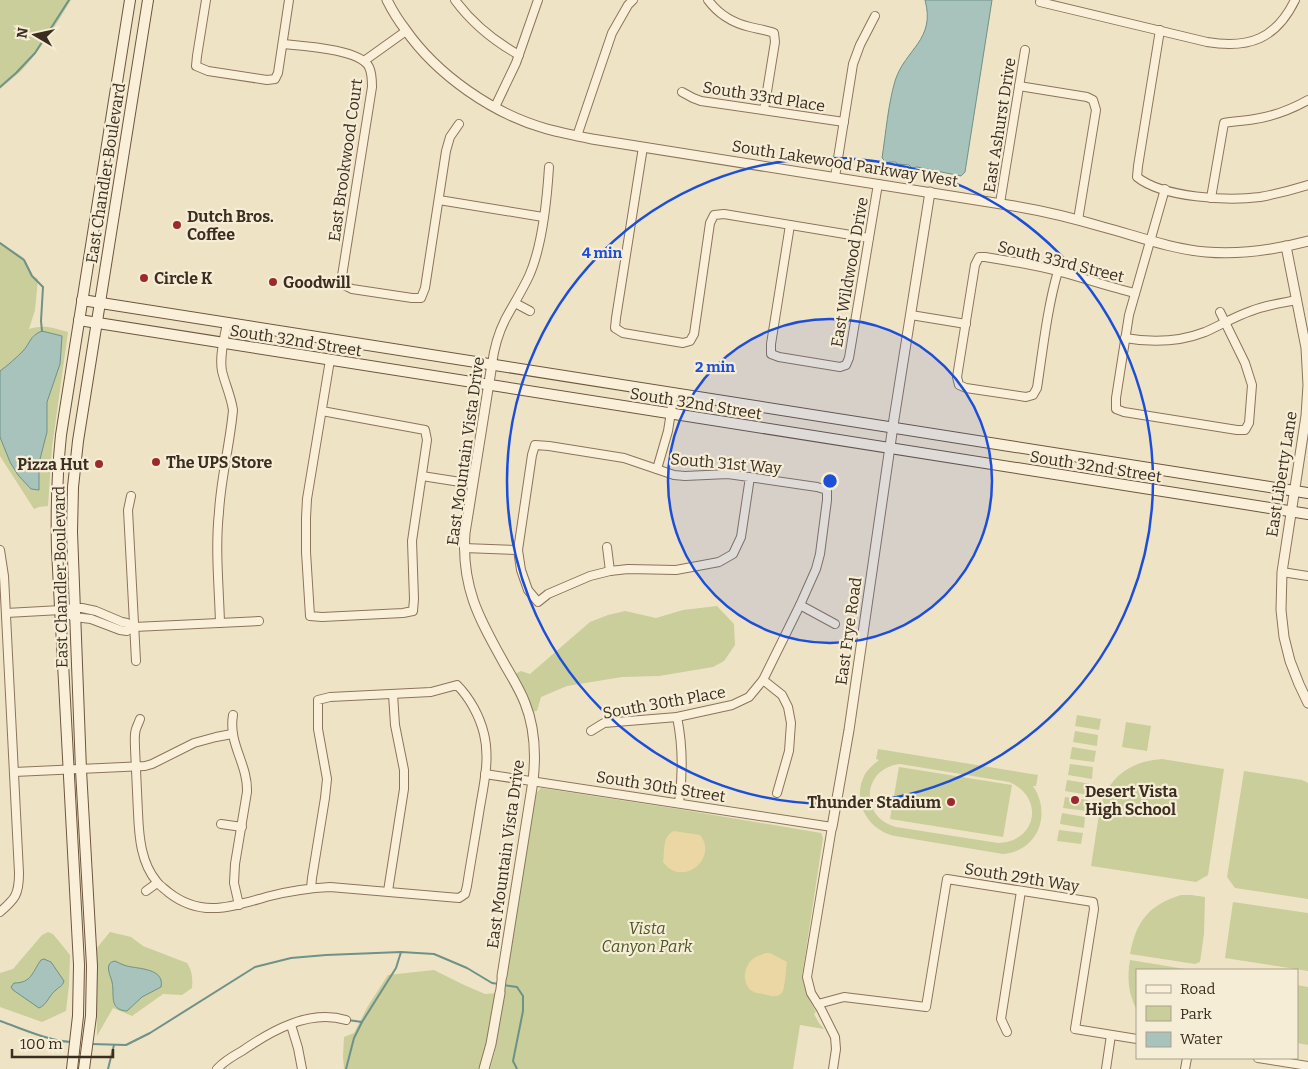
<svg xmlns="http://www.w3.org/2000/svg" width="1308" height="1069" viewBox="0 0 1308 1069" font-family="Bitter,serif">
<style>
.green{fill:#c9ce9a;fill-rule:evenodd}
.sand{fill:#ebd7a3}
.water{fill:#a8c3bb;stroke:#6e9288}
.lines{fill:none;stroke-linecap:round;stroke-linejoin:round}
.stream{stroke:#6e9288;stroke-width:2}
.minor-casing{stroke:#8b745b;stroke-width:10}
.tertiary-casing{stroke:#8b745b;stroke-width:11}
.secondary-casing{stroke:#6d553e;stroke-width:12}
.minor{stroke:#faf0da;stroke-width:8}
.tertiary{stroke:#faf0da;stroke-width:9}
.secondary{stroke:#faf0da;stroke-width:10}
.ring{fill:none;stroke:#1d4ed8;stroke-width:2.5}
.poi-dot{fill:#9c2a2c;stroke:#f6edd6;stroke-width:2}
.labels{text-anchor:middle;stroke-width:4.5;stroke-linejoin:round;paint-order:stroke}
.street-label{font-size:16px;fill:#3b2d1f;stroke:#f6edd6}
.poi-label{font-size:16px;font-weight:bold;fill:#3b2d1f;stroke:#f6edd6;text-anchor:start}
.park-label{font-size:16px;font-style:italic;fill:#4c5826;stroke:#f6edd6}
.centre{fill:#1d4ed8;stroke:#f6edd6;stroke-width:2.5}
.ring-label{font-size:15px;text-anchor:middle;font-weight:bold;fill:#1d4ed8;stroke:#f6edd6;stroke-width:4.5;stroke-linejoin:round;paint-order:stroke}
</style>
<rect width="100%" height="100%" fill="#efe3c6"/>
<g class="green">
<path d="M0 0H71C56 25 41 49 21 71 14 77 7 83 0 89Z"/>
<path d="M0 242 24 258 33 276 38 279 35 310 29 329C45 324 54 328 68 332L52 447 48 506 39 507 34 509 0 456Z"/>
<polygon points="717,606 734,624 735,645 724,661 713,667 659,676 622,677 567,686 541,697 537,711 528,712 511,676 521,671 530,674 590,622 608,615 625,611 656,618 683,610"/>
<polygon points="1077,715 1101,719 1099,730 1075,726"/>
<polygon points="1126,722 1151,726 1147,751 1122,747"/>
<polygon points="1075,731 1098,735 1097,746 1073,742"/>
<polygon points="1072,747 1096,751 1094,762 1070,759"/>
<path d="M878 749 1038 775 1036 786H1033C1052 814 1038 851 1003 854L895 836C867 830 851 800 865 774 869 768 874 764 879 760L876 759ZM900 764 1009 782C1045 797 1037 842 998 843L896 827C859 817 862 768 900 764Z"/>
<path d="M1162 759 1224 769 1208 875 1196 882 1091 866 1100 808C1108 777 1131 761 1162 759Z"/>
<polygon points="1070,764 1093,767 1092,779 1068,775"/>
<polygon points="899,767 1012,785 1003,837 890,819"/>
<polygon points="1244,771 1302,780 1308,783 1308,899 1235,888 1227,877"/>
<polygon points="1067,780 1091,784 1089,795 1065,791"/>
<path d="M541 788 678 809 821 833 823 838 802 976C804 990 809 1000 816 1012L814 1014 819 1023 824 1029 800 1025 793 1069H490L495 1051 536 793Z"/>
<polygon points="1065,797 1088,800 1087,811 1063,808"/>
<polygon points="1062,813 1085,817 1084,828 1060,824"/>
<polygon points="1059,830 1083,833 1081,844 1057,841"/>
<path d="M1181 895H1191L1205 897 1204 934 1200 962 1195 964 1130 954C1136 921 1149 905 1181 895Z"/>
<polygon points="1233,902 1308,913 1308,971 1225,958"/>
<polygon points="48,932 53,934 70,955 69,985 66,1011 42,1022 0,1007 0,973 13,969 42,935"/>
<path d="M110 932 131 937 143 946 187 963C192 971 193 978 192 988L182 995 163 994 132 1016 113 1008 97 1036 96 949Z"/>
<path d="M1130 960 1191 970H1137V1010C1128 994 1127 977 1130 960Z"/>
<polygon points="434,970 462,984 485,994 500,993 484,1069 344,1069 343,1056 344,1037 354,1033 368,1006 388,975"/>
<polygon points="1297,985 1308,987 1308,1045 1297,1043"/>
</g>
<g class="sand">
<path d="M674 831 700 835C719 857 683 889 663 862 665 851 662 836 674 831Z"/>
<path d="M766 953H770L787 962C786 969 785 989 782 993 777 998 772 996 767 995 762 993 756 994 752 991 743 985 743 971 749 963 753 957 760 955 766 953Z"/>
</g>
<g class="water">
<path d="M925 0H992L965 172 961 176 917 167 912 168 909 165 897 164 896 162H889L888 164 883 163 884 160 882 158C886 132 888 105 895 81 905 49 936 40 925 0Z"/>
<path d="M42 331 62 336 60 364 47 402V432L39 463V490L31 489 18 475 10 462 0 437V371C7 366 16 358 22 352 31 343 29 336 42 331Z"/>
<path d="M44 959 51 962 64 981C62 987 60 986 56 990 49 995 47 1005 39 1008L13 990 11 987 14 983C32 983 32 972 41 960Z"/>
<path d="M115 961C119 963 123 965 127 966 138 969 165 968 161 987L142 997 127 1011C108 1010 115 994 112 982 111 977 107 970 109 965 110 962 112 962 115 961Z"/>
</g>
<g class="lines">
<g class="stream">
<polyline points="0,87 16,73 35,53 69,0"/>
<polyline points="0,243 24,260 32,276 43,287 41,321 42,331"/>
<polyline points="503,985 517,987 523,996 523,1011 513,1061 517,1069"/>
<polyline points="348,1020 362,1022 396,968 401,952"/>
<path d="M0 1021C23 1029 46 1040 71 1042"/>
<polyline points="91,1044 126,1045 150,1033 255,967 291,958 326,955 401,952 434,954 467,968 492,983 499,984"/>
<polyline points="108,1069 114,1045"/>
<polyline points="346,1069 354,1038 362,1022"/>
</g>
<defs>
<g id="minor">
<polyline points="206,0 197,56 196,66 208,71 267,80 275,79 278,73 289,0"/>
<path d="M455 0C472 23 494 41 519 55"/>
<path d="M708 0C719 15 733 23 750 27 758 29 766 30 774 33L775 42 764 110"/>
<path d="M1040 2 1207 42C1249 49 1276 39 1295 0"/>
<path d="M1160 30 1138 166 1137 177C1163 198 1228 201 1260 197 1276 194 1292 190 1308 185"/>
<path d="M283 44C302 46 360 49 369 67 372 73 372 80 372 87L342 276 344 285 352 289 412 298H421L425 288 446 151 450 137 459 124"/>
<polyline points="364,61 406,31"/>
<polyline points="1019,86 1087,97 1093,100 1096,110 1078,220"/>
<polyline points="682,92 693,98 701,101 844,122"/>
<polyline points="495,107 516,63 538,0"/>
<polyline points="577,136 612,33 628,5 633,0"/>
<polyline points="643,147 616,318 615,328 623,333 683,343 690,341 694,334 710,223 714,215 724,214 869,238"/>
<polyline points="835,177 853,64 860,45 875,16"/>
<polyline points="1165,189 1129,315 1116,398 1116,409 1124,412 1237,430 1245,430 1249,423 1252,385 1245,363 1220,312"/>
<path d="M1211 198 1224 123C1234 121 1245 121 1255 119 1274 116 1292 109 1308 100"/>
<polyline points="439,200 543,217"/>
<polyline points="1000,203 1025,50"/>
<polyline points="790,225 771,344 771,354 779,357 840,367 846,365 849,358 878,184"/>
<path d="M1058 271C1047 309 1043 349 1037 388L1033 395 1026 397 966 388 959 385 957 377 975 265 979 257H985C1010 261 1034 265 1057 271 1084 278 1109 287 1135 293"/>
<polyline points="515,303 530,311"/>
<polyline points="911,315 966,324"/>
<path d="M1125 338C1153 343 1179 342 1205 332 1221 325 1236 316 1251 311 1266 305 1282 303 1297 300"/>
<path d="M492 364C494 349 498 334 505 320 513 305 522 291 529 276 542 247 547 199 549 167"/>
<polyline points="322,411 425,430 427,440 412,541 414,599 413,611 403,613 322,617 310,616 306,552 306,518 307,499 330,360"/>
<polyline points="657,469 668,431 674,393"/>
<polyline points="422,476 473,484"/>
<polyline points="131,496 128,510 136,661"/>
<polyline points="607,547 610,571"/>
<polyline points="464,548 518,550"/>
<path d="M0 550 4 576 19 873C19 895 15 899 0 912"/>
<polyline points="1282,572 1308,576"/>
<polyline points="800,605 835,624"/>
<polyline points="61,610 74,617 91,619 120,630 127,631 134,627 259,621"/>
<polyline points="6,613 61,610 74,608 82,608 96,611 122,622 127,623 134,627"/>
<path d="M220 623C219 586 215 549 219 512 221 477 230 444 233 410 231 396 225 384 222 371 219 355 225 337 227 322"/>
<polyline points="763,680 782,695 788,707 791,723 789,751 777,793"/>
<path d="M233 715C228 744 248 764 247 792L235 864 234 883 239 905"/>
<path d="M677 717C683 746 683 774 679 803"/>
<path d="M140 719C139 722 137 726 136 729 134 735 135 742 135 748 136 770 137 792 138 813 139 837 141 863 157 882 160 886 165 889 168 892 202 919 233 906 270 896 290 891 310 888 330 887L459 898 465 894 467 886C471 860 476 833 480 807 484 784 490 758 484 734 480 717 470 698 457 685L431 692 330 697 318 700V729L327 779 325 798 312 878 311 888"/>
<polyline points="591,731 604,723 677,717 732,705 749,697 763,680 800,605 816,569 820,554 827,500 827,490 817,487 728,474 685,476 674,475 624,458 549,446 535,445 532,455 518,550 521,570 528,590 538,602 548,594 590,576 610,571 628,569 676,570 719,562 733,554 741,537 750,477"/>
<polyline points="14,772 145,766 152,764 194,743 216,737 232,734"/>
<polyline points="485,774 832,827 807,977 811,993 821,1009 835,1037 836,1049 833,1069"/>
<polyline points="221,824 242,827"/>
<polyline points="146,891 157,883"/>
<polyline points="388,891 404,789 404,770 395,725 393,694"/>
<polyline points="500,993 502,976"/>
<polyline points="818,1004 844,997 926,1007 947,879 1093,902 1094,909 1075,1029 1137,1039"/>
<polyline points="291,1025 298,1048 302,1069"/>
<polyline points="1007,1032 1001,1019 1021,891"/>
<polyline points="1258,1058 1308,1066"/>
<path d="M217 1069C224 1061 233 1056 242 1051 271 1031 309 1009 346 1020"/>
<polyline points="1106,1069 1111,1035"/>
<polyline points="1185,1069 1187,1058"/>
</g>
<g id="tertiary">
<path d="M387 0C392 10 398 20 405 29 437 75 493 114 547 129 562 133 577 136 592 139L1014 206C1044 211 1073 218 1103 227 1137 236 1171 249 1206 252 1241 255 1274 250 1308 241"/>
<polyline points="1286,246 1306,348 1308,385 1306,416 1282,572 1281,610 1284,637 1290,661 1299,684 1308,703"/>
<path d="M492 364 465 533C461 588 480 620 505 665 512 677 520 690 525 703 535 728 536 755 533 781L502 976"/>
<polyline points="832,827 849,730 894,419 930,192"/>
<polyline points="484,1069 491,1044 500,993"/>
</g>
<g id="secondary">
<polyline points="82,300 1308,493"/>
<polyline points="79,320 1308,514"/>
<path d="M72 1069 78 1016 79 965 57 550C56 511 57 474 61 435L130 0"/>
<polyline points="84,1069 91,1016 92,966 81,770 72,532 73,487 78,441 148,0"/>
</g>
</defs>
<use href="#minor" class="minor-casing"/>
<use href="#tertiary" class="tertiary-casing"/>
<use href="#secondary" class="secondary-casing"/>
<use href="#minor" class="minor"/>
<use href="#tertiary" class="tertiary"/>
<use href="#secondary" class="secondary"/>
</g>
<circle cx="830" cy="481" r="162" fill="#1d4ed8" fill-opacity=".12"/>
<g class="ring">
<circle cx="830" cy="481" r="162"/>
<circle cx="830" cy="481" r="323"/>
</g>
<g class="poi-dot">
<circle cx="177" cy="225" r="5"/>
<circle cx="144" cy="278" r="5"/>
<circle cx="273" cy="282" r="5"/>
<circle cx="156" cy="462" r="5"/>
<circle cx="99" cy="464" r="5"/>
<circle cx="1075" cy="800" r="5"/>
<circle cx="951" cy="802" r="5"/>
</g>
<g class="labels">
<g class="street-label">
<text transform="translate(764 96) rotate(9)" y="6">South 33rd Place</text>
<text transform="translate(999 125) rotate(-81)" y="6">East Ashurst Drive</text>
<text transform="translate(345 160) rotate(-82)" y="6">East Brookwood Court</text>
<text transform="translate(845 163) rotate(9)" y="6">South Lakewood Parkway West</text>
<text transform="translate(105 173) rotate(-81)" y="6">East Chandler Boulevard</text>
<text transform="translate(1061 261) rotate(14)" y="6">South 33rd Street</text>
<text transform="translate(849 272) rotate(-80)" y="6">East Wildwood Drive</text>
<text transform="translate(296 340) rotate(9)" y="6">South 32nd Street</text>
<text transform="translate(696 403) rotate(9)" y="6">South 32nd Street</text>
<text transform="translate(465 451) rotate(-82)" y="6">East Mountain Vista Drive</text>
<text transform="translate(726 463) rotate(5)" y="6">South 31st Way</text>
<text transform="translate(1096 466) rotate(9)" y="6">South 32nd Street</text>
<text transform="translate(1281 474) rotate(-81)" y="6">East Liberty Lane</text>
<text transform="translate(60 577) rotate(-91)" y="6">East Chandler Boulevard</text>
<text transform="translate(848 631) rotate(-82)" y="6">East Frye Road</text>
<text transform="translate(664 702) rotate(-10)" y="6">South 30th Place</text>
<text transform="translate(661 786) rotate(9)" y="6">South 30th Street</text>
<text transform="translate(505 854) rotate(-82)" y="6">East Mountain Vista Drive</text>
<text transform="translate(1022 877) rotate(9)" y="6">South 29th Way</text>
</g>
<g class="poi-label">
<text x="187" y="222">Dutch Bros.<tspan x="187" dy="18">Coffee</tspan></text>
<text x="154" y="284">Circle K</text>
<text x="283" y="288">Goodwill</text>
<text x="166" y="468">The UPS Store</text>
<text x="89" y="470" text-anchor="end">Pizza Hut</text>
<text x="1085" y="797">Desert Vista<tspan x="1085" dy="18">High School</tspan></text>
<text x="941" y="808" text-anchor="end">Thunder Stadium</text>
</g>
<g class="park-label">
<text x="647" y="934">Vista<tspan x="647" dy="18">Canyon Park</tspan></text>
</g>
</g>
<circle cx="830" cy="481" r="8" class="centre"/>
<g class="ring-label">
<text x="602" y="258">4 min</text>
<text x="715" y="372">2 min</text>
</g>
<rect x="1136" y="969" width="162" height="90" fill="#f6edd6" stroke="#aba08d"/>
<rect x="1146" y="985" width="25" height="8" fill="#faf0da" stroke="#aba08d"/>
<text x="1180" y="994" font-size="15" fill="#3b2d1f">Road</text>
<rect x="1146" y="1006" width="25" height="15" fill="#c9ce9a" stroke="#aba08d"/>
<text x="1180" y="1019" font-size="15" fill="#3b2d1f">Park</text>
<rect x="1146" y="1032" width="25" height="15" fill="#a8c3bb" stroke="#aba08d"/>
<text x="1180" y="1044" font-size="15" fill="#3b2d1f">Water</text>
<g transform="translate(35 35) rotate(279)" stroke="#f6edd6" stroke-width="4" paint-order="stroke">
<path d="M0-4L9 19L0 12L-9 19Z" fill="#3b2d1f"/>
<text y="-8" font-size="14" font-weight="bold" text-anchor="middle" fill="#3b2d1f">N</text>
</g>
<path d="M12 1049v8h101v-8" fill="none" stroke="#3b2d1f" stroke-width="2.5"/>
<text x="20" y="1049" font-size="15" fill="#3b2d1f" stroke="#f6edd6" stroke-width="4" paint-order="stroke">100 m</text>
</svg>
